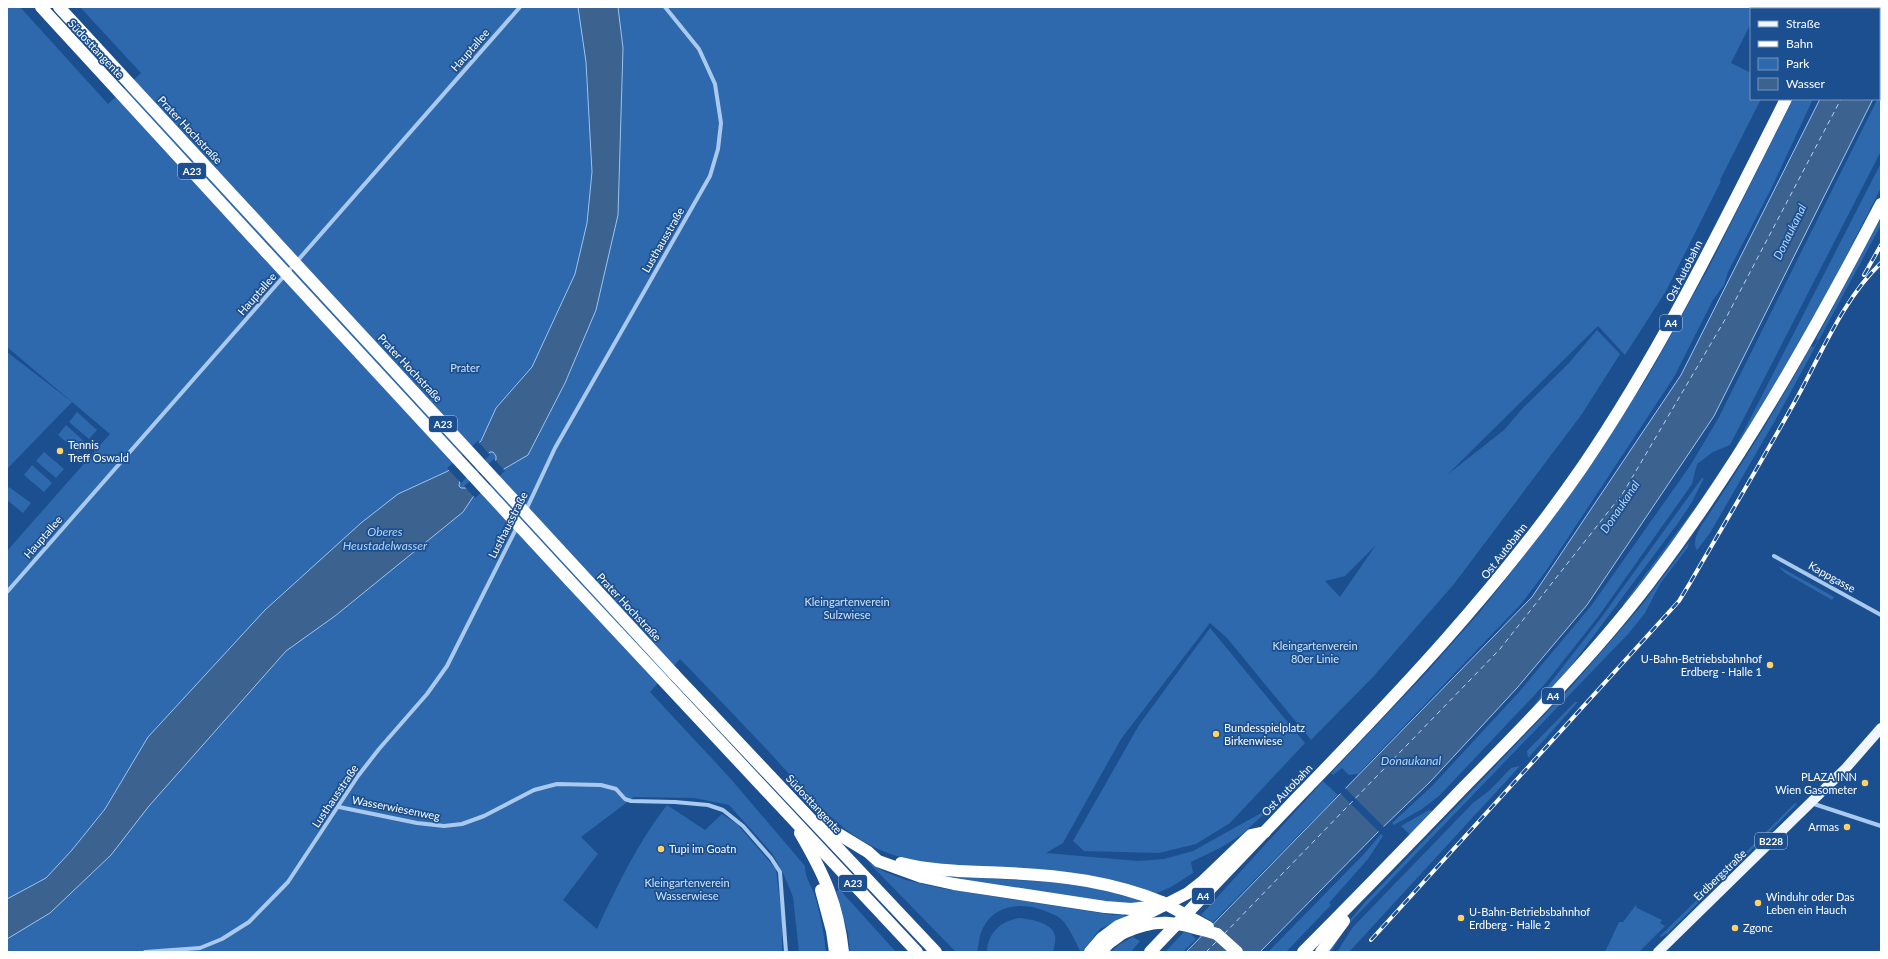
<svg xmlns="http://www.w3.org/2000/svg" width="1888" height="959" viewBox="0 0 1888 959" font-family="Lato,sans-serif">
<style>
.green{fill:#2e69ad;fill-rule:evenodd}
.water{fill:#3c6290;stroke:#9cc4f0;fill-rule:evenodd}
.pier{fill:#1b4f8f}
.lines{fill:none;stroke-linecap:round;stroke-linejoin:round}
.ferry{stroke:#b5d3f5;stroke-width:1;stroke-dasharray:5 4;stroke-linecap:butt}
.street{stroke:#a9c9ee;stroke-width:4}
.primary{stroke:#f0f6ff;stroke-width:10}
.highway{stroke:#fff;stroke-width:12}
.rail-casing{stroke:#fff;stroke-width:4}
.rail{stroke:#1b4f8f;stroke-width:2.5;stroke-dasharray:8;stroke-linecap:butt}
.highway-bridge{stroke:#fff;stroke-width:12}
.poi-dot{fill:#ffd166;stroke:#1b4f8f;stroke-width:1.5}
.labels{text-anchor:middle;stroke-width:3.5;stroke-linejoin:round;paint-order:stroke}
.shield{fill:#1b4f8f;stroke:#bbcadd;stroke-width:1}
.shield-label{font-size:10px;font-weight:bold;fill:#fff}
.street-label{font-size:11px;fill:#fff;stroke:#1b4f8f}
.park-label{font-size:11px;fill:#cfe3fa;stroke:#1b4f8f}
.poi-label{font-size:11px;fill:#fff;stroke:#1b4f8f;text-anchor:start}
.water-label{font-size:12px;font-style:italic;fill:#b5d3f5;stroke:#1b4f8f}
</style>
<rect width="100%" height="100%" fill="#1b4f8f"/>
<g class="green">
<path d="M7 7H20L108 104 141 73 80 7H1759L1758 9H1751V23L1731 63 1751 73V99H1761L1720 180 1721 181 1666 291 1625 355 1598 326 1447 475 1504 430 1522 409 1568 364 1597 330 1620 354 1582 414 1454 584 1373 677 1311 740 1227 638 1210 623 1121 739 1063 843 1046 853 1138 861 1164 859 1193 851 1272 807 1241 835 1220 848 1191 862 1193 873 1171 887 1155 894C1125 883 1096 876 1065 872 1014 869 953 870 904 858 846 844 809 795 770 753 741 722 710 690 680 659L650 692 730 778 805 866C805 879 811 884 815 896 820 914 824 933 826 952H799L793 897 784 875 772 853 729 805 694 798 634 797 581 837 598 854 563 900 597 929C618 884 637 844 667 805L705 830 722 814 737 824 776 869 782 918V952H7V551L110 434 7 347ZM1376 545 1340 597 1325 581 1345 576Z"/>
<polygon points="1881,92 1881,151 1730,445 1713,452 1697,464 1692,484 1598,617 1544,685 1439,796 1422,809 1394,825 1392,823 1432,786 1519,692 1591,606 1690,466 1719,417"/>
<polygon points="1793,99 1813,99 1772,187 1728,272 1724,285 1713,300 1674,377 1546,571 1522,603 1358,774 1349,775 1342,768 1333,775 1331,773 1426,673 1478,614 1518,564 1575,488 1647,378 1709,267"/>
<path d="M1881 163V188C1851 246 1822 305 1789 363 1741 449 1683 532 1621 610L1624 603 1700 501 1734 450Z"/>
<path d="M1881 218V225L1781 410 1710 533 1697 550C1691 542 1700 527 1705 520 1743 463 1778 406 1811 346L1814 347 1818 340 1816 339Z"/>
<polygon points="7,352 72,402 7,469"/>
<polygon points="77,412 97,430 89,439 69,422"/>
<polygon points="66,425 86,443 78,452 58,435"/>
<polygon points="44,452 64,469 56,478 36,461"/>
<polygon points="32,465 52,483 44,492 24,475"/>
<polygon points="1702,478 1704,478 1692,502 1678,523 1559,682 1527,716 1544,691 1601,618"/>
<polygon points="9,487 31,503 23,513 7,500 7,490"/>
<polygon points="1689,542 1688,547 1660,584 1645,613 1629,633 1360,912 1346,927 1331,952 1328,952 1336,937 1365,902 1571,687 1641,606"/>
<polygon points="1779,567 1780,567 1834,597 1832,600 1785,573"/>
<polygon points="1210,628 1305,743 1230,823 1196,844 1159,853 1084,851 1073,841 1139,725"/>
<polygon points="1575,702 1578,702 1528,758 1527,751"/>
<polygon points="1520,766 1349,952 1337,952 1353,927 1473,803 1490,790 1511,768"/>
<polygon points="1323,781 1338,795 1213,922 1201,915"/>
<polygon points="1795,803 1797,804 1720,882 1718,880"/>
<polygon points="1429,810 1434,811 1410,835 1401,826"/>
<polygon points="1381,834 1383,836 1368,859 1329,903 1331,905 1286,952 1268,952 1364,854"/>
<path d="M868 862 885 872 906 880 940 888 1113 915 1124 914 1125 917 1100 929 1082 952 1079 949C1075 940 1070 930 1064 922 1057 914 1045 911 1036 908 1016 903 993 907 983 928 979 935 979 944 977 952H956Z"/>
<polygon points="941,876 1054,882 1104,890 1148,903 1125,906"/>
<polygon points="1710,887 1712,889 1668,933 1661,937 1660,936"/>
<polygon points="840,890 896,952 850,952 848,933 836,891"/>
<polygon points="1636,905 1637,908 1662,920 1660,923 1665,926 1639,952 1605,952 1619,922 1623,922"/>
<path d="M1020 918C1030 919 1053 923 1055 936 1056 941 1054 947 1053 952H987C988 932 1001 921 1020 918Z"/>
<polygon points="1184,932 1191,934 1196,939 1183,952 1165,952"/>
<polygon points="1133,937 1140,941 1131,952 1111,952 1120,944"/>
</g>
<g class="water">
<path d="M578 7H618L623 48 618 215 596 310 565 383 528 455 504 469 473 497 463 512 335 616 286 651 149 806 111 855 50 913 7 939V899L46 878 72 850 105 809 148 737 265 610 361 523 398 494 448 471 481 441 496 408 532 367 575 274 587 223 592 172 586 62ZM490 452H493L496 456V460L467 488H461L459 486 460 480Z"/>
<polygon points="1867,7 1881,7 1881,82 1879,86 1879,9 1866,9"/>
<polygon points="1820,99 1873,99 1714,416 1587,605 1517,688 1431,781 1378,832 1260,952 1186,952 1532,597 1681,375"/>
</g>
<g class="pier">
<polygon points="478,441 490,455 461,483 447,468"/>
<polygon points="494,459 505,471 475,498 464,486"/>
<polygon points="1344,787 1385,828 1380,833 1339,792"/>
</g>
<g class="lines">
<g class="ferry">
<polyline points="1879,27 1881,23"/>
<polyline points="1224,934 1500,649 1623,493 1726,318 1841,99"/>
<polyline points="1206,952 1216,942"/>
</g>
<g class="street">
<polyline points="526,510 555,448 710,176 718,149 721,123 715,84 699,49 665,7"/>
<polyline points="1774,556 1881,615"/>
<polyline points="7,592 520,7"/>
<polyline points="1811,803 1881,826"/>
<polyline points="339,807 417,823 444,826 462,824 484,816 534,790 557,784 601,785 616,789 625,799 631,801 675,802 708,805 723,810 743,826 771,858 780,872 786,952"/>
<polyline points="145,952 200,948 222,939 249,922 288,882 358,776 379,749 427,694 447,666 517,527"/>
</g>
<polyline class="primary" points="1658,952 1846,768 1881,728"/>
<g class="highway">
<polyline points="41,7 267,253"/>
<polyline points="59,7 213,174"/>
<polyline points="1831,9 1832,7"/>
<polyline points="570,581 917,952"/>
<polyline points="674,674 936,952"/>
<polyline points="822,824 868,852 878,861 922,877 954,884 1105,907 1131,909 1166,905"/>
<path d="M800 833C824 874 838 904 843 952"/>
<path d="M901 863C936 872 971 871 1007 873 1061 875 1112 882 1162 902"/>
<polyline points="821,890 832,931 835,952"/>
<polyline points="1217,934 1237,952"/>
<polyline points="1090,952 1102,938 1118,926 1145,915 1188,893 1202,882 1251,835 1265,832"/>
<polyline points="1101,952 1108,944 1123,933"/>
<path d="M1150 952C1199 901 1247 850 1295 800 1398 694 1499 588 1583 466 1662 350 1723 224 1786 99"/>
<path d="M1303 952C1357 898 1410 843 1463 788 1528 722 1593 656 1649 583 1739 465 1812 336 1881 204"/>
<polyline points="1321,952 1344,921"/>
</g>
<defs>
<g id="rail">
<polyline points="1864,275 1881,245"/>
<path d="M1371 940 1679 601 1690 583C1726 521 1763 459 1798 396 1822 352 1844 298 1881 263"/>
</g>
</defs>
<use href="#rail" class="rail-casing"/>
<use href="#rail" class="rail"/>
<g class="highway-bridge">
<polyline points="213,174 674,674"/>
<polyline points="267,253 570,581"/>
<polyline points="1162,902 1208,927"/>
<path d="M1123 933C1162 915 1180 924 1217 934"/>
</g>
</g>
<g class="poi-dot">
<circle cx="60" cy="451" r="4"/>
<circle cx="1770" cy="665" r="4"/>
<circle cx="1216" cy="734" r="4"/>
<circle cx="1865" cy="783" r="4"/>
<circle cx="1847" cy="827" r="4"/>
<circle cx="661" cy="849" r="4"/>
<circle cx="1758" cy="903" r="4"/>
<circle cx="1461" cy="918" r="4"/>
<circle cx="1735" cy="928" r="4"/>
</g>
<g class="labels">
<g class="shield">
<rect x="178" y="163" width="28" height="16" rx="3"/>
<rect x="1660" y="315" width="22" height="16" rx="3"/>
<rect x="429" y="416" width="28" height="16" rx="3"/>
<rect x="1542" y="688" width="22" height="16" rx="3"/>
<rect x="1755" y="833" width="32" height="16" rx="3"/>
<rect x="839" y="875" width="28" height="16" rx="3"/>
<rect x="1192" y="888" width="22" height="16" rx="3"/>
</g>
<g class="shield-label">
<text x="192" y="175">A23</text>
<text x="1671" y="327">A4</text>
<text x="443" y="428">A23</text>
<text x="1553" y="700">A4</text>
<text x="1771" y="845">B228</text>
<text x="853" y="887">A23</text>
<text x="1203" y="900">A4</text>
</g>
<g class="street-label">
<text transform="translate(96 49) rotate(47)" y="4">Südosttangente</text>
<text transform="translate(470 50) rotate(-49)" y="4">Hauptallee</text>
<text transform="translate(190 130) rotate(47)" y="4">Prater Hochstraße</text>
<text transform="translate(663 240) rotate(-60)" y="4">Lusthausstraße</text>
<text transform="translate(1684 271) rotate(-63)" y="4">Ost Autobahn</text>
<text transform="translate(257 294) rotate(-49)" y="4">Hauptallee</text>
<text transform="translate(410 368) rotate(47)" y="4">Prater Hochstraße</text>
<text transform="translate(508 525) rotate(-63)" y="4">Lusthausstraße</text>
<text transform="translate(43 537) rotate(-49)" y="4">Hauptallee</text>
<text transform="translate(1504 551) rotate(-52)" y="4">Ost Autobahn</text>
<text transform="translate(1832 577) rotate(29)" y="4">Kappgasse</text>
<text transform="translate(629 607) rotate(47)" y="4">Prater Hochstraße</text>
<text transform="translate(1287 790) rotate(-46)" y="4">Ost Autobahn</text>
<text transform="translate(335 796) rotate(-56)" y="4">Lusthausstraße</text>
<text transform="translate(814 804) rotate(47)" y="4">Südosttangente</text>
<text transform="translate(396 808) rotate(11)" y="4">Wasserwiesenweg</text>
<text transform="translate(1720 875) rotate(-44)" y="4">Erdbergstraße</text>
</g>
<g class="park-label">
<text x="465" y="372">Prater</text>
<text x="847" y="606">Kleingartenverein<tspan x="847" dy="13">Sulzwiese</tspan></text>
<text x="1315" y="650">Kleingartenverein<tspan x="1315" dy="13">80er Linie</tspan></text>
<text x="687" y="887">Kleingartenverein<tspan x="687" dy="13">Wasserwiese</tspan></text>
</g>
<g class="poi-label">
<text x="68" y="449">Tennis<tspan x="68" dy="13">Treff Oswald</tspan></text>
<text x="1762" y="663" text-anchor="end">U-Bahn-Betriebsbahnhof<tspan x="1762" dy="13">Erdberg - Halle 1</tspan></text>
<text x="1224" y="732">Bundesspielplatz<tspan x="1224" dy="13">Birkenwiese</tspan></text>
<text x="1857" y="781" text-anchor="end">PLAZA INN<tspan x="1857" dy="13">Wien Gasometer</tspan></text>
<text x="1839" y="831" text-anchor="end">Armas</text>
<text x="669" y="853">Tupi im Goatn</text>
<text x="1766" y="901">Winduhr oder Das<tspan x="1766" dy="13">Leben ein Hauch</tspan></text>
<text x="1469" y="916">U-Bahn-Betriebsbahnhof<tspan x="1469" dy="13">Erdberg - Halle 2</tspan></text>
<text x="1743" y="932">Zgonc</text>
</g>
<g class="water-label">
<text transform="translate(1790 232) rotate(-64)" y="4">Donaukanal</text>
<text transform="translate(1620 507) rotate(-56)" y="4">Donaukanal</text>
<text x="385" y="536">Oberes<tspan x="385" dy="14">Heustadelwasser</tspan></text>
<text x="1411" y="765">Donaukanal</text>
</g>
</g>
<rect width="1888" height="959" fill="none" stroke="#ffffff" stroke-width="16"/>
<rect x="1750" y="8" width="130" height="92" fill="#1b4f8f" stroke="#7695bc"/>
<rect x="1758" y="21" width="20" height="6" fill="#f0f6ff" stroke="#7695bc"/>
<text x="1786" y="28" font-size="12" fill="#ffffff">Straße</text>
<rect x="1758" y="41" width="20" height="6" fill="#ffffff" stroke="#7695bc"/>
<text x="1786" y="48" font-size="12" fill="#ffffff">Bahn</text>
<rect x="1758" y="58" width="20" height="12" fill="#2e69ad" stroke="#7695bc"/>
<text x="1786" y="68" font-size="12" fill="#ffffff">Park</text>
<rect x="1758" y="78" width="20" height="12" fill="#3c6290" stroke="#7695bc"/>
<text x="1786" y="88" font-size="12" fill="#ffffff">Wasser</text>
</svg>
